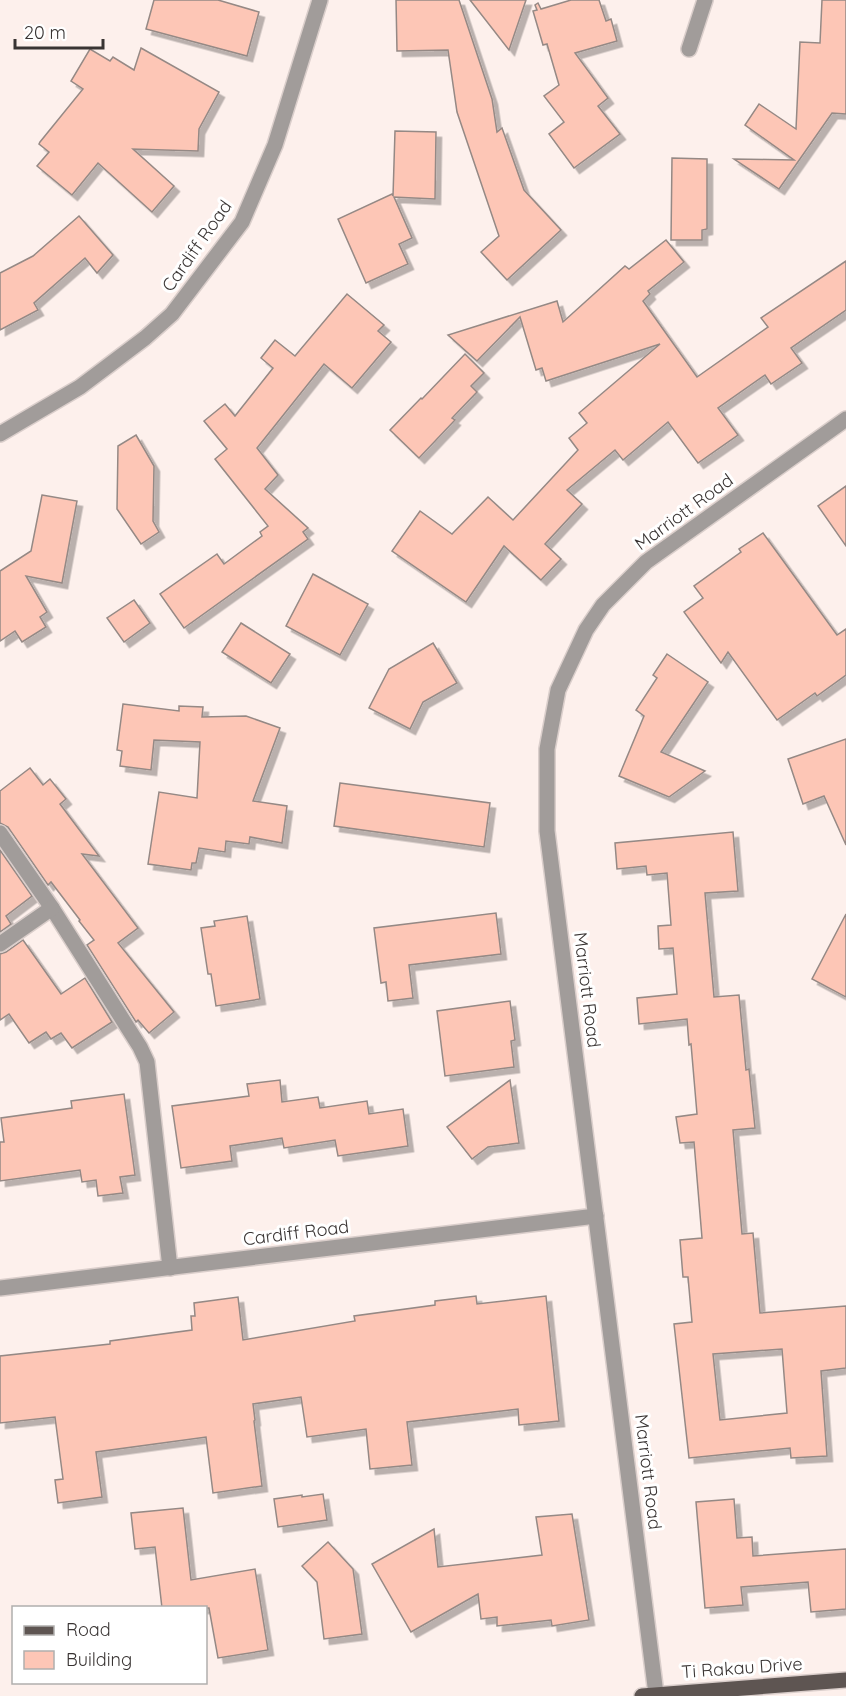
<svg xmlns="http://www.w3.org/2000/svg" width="846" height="1696" viewBox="0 0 846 1696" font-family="Quicksand,sans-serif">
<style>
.building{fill:#fdc6b6;stroke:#958985;stroke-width:1.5;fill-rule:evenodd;filter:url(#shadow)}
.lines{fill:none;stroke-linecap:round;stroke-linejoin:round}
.street-casing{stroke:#dacecb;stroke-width:18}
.primary-casing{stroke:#dacecb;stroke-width:18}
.street{stroke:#a19c9a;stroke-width:15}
.primary{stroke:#5e5552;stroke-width:15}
.labels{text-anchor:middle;stroke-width:6;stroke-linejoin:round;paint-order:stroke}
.street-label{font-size:18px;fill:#393433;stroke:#fff}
</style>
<defs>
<filter id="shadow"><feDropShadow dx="5.5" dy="5.5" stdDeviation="0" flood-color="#0004"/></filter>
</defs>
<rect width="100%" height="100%" fill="#fdf0ec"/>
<g class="building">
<polygon points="154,0 218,0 259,12 247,56 146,29"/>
<polygon points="396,0 459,0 492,99 497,132 502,128 524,190 561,230 507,280 481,252 499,236 457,112 448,50 397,51"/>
<polygon points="470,0 526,0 509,50"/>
<polygon points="571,0 599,0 606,21 611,19 617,41 575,53 608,98 598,106 620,134 574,168 549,134 564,122 544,96 559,85 547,44 543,45 533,11 537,10 535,5 538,3 541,9"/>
<polygon points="822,0 846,0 846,114 832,113 779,189 734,159 794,160 745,125 759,104 796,129 800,42 820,43"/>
<polygon points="141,48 219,92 199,129 198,151 133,149 174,186 152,212 98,163 72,195 37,166 49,152 39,144 40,142 83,89 71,81 90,49 110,61 113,57 134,70"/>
<polygon points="395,131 436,132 435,199 394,197 412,238 399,244 408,264 366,283 338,219 392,194 393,196"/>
<polygon points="672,158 707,159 707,229 702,230 702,240 671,240"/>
<polygon points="79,216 113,255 97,273 85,258 34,303 38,310 0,330 0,273 33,256"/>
<polygon points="666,240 684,262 648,291 650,294 643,301 697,377 768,327 761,318 846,261 846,310 791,348 802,363 771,384 765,375 718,408 738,435 698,463 668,422 623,460 615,450 567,490 582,504 545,544 561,559 541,580 504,546 466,602 392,551 420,511 452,534 488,497 513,520 578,450 569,438 587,423 579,413 660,344 546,381 542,368 536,370 520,317 477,361 448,335 557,301 563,322 625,266 629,269"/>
<polygon points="347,294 384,325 378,331 391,342 352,388 324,364 257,448 278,475 265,489 308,528 303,532 308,539 184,628 160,594 217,554 224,564 262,536 260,532 268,526 215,459 227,449 204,421 225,404 235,416 273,368 261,358 275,340 295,356"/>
<polygon points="465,354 484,373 471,386 477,392 452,418 455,420 419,458 390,430 421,398 422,399"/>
<polygon points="136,435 154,466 153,521 159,532 141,544 117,509 118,446"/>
<polygon points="846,486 846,546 818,506"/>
<polygon points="42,495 77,501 62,583 26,576 47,612 40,617 46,627 22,642 15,631 0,641 0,571 31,551"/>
<polygon points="763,533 837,635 846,629 846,675 817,696 815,693 777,720 728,652 721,663 684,612 703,598 694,586 741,552 739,549"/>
<polygon points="313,574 368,604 340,655 286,626"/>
<polygon points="134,600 150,623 124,642 107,618"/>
<polygon points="241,623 290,654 271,683 222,652"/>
<polygon points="433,643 457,683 423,702 410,729 369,708 389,669"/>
<polygon points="667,654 708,682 661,752 705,771 669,797 619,776 644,716 636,710 657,678 653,675"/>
<polygon points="123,704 179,711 179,706 203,707 202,717 246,716 280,728 253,801 287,806 282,843 250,837 249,844 226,841 225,852 199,848 196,863 192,863 191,870 148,864 159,792 197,798 200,742 154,740 151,770 120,766 122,751 117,750"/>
<polygon points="846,739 846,845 824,796 803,804 788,759"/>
<polygon points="30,768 43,785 50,779 66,799 60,804 99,856 82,854 138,928 118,943 174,1012 149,1033 138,1020 136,1022 87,945 94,940 79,921 80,920 51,882 48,885 8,827 0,823 0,791"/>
<polygon points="340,783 490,803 484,847 334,826"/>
<path d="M733 832 738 891 705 893 714 997 739 995 746 1070 749 1069 755 1128 733 1130 742 1234 753 1233 760 1313 846 1306V1368L821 1371 827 1456 791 1458 790 1448 689 1458 674 1324 692 1322 688 1277H683L680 1240 702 1238 694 1142 680 1143 676 1117 697 1114 691 1044 689 1045 687 1019 639 1024 637 998 677 994 673 948 659 949 658 926 671 925 667 873 647 875 646 866 617 869 615 843ZM782 1349 787 1413 720 1420 713 1354Z"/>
<polygon points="0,850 32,896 6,916 11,924 0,932"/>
<polygon points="496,913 501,954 409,965 413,998 388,1001 386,982 381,983 374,928"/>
<polygon points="846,914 846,997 812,979"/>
<polygon points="247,916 260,999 216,1006 211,974 208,974 201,928 215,926 214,921"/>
<polygon points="23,940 61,994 85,978 112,1022 72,1048 61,1033 51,1039 46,1032 29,1043 9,1014 0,1020 0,954 6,952"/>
<polygon points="510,1001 515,1040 511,1041 514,1067 445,1076 437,1011"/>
<polygon points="280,1080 282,1102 318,1097 320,1108 367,1101 369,1114 403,1109 408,1146 338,1156 335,1140 284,1148 282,1138 230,1146 232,1161 181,1168 172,1106 249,1096 247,1084"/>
<polygon points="510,1080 519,1143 488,1147 472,1159 447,1127"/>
<polygon points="124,1094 135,1175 120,1177 123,1193 98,1196 96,1180 82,1182 80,1170 0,1181 0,1142 4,1142 1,1118 72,1108 71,1101"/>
<polygon points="476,1296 477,1304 546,1296 559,1421 519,1425 518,1409 407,1422 412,1465 370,1469 366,1429 307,1437 301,1397 253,1404 255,1420 254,1421 262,1486 213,1493 206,1437 96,1452 102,1497 58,1503 55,1480 63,1479 55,1417 0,1423 0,1356 110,1344 110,1341 192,1330 191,1316 195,1316 194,1303 238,1297 243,1340 355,1321 354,1316 435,1305 435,1301"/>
<polygon points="323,1494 327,1520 278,1527 274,1499 302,1495 302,1497"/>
<polygon points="734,1499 737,1538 752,1537 753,1556 846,1549 846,1609 811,1612 808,1582 741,1587 743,1605 705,1608 696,1502"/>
<polygon points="183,1508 191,1580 255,1569 268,1650 218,1658 209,1608 162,1608 155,1547 135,1549 131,1513"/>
<polygon points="572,1514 589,1620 552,1626 551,1620 497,1626 497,1617 481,1619 478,1594 411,1632 372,1564 434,1529 438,1567 542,1555 536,1517"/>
<polygon points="328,1542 353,1569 362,1634 324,1639 317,1582 302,1566"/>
</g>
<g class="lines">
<defs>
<g id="street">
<polyline points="689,49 705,0"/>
<polyline points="0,434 80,387 145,338 172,314 242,222 275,145 320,0"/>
<polyline points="0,833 52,908 140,1047 147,1062 170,1268"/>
<polyline points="0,944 52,908"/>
<polyline points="0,1288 596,1216"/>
<polyline points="656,1694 547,831 547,749 558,690 586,630 603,605 646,562 846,419"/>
</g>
<polyline id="primary" points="642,1696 846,1680"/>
</defs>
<use href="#street" class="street-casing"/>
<use href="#primary" class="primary-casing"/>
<use href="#street" class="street"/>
<use href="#primary" class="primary"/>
</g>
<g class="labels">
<g class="street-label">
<text transform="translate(197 246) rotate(-55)" y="6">Cardiff Road</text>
<text transform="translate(684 512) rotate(-36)" y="6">Marriott Road</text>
<text transform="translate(587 990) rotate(83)" y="6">Marriott Road</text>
<text transform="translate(296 1233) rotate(-7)" y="6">Cardiff Road</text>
<text transform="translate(648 1472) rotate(83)" y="6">Marriott Road</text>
<text transform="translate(742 1668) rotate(-4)" y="6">Ti Rakau Drive</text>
</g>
</g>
<rect x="12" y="1606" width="195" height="78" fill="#ffffff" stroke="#b0aead" stroke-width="1.5"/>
<rect x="24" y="1626" width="30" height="9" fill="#5e5552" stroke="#b0aead" stroke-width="1.5"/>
<text x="66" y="1636" font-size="18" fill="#393433">Road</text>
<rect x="24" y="1651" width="30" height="18" fill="#fdc6b6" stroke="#b0aead" stroke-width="1.5"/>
<text x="66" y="1666" font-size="18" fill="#393433">Building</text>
<path d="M15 39v9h88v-9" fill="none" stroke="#393433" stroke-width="3"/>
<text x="24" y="39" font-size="18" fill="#393433" stroke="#ffffff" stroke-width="4.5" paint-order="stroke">20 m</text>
</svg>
